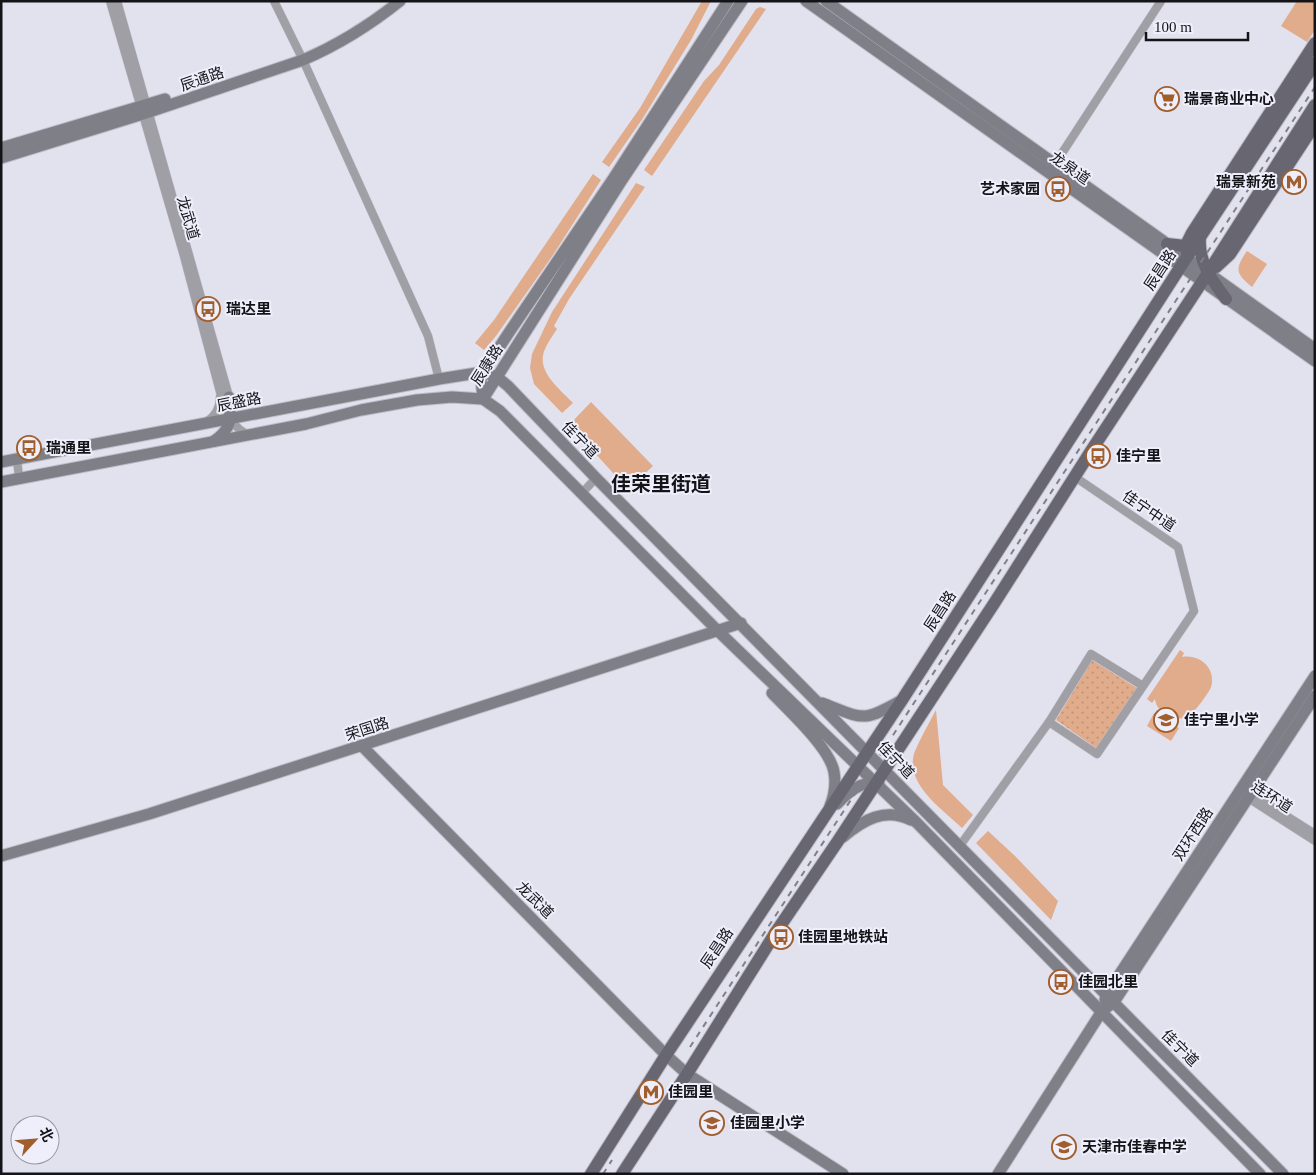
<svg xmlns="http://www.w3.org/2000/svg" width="1316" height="1175" viewBox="0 0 1316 1175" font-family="'Times New Roman','Noto Sans SC',serif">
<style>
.grass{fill:#e0ac8b}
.park{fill:url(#park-dots)}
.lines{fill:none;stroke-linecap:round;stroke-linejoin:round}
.street-casing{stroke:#bdbcc7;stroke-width:9}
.secondary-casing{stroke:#bdbcc7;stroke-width:13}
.primary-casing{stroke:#bdbcc7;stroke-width:14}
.street{stroke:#9f9fa5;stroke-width:8}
.secondary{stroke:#7f7f87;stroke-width:11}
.primary{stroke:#686771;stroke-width:12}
.rail{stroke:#818089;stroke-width:2;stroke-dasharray:6 6;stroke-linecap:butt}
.labels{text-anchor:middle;stroke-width:4;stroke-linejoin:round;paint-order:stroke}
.street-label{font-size:15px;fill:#141418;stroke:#efeffc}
.poi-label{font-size:15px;font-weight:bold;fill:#141418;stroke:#efeffc;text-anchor:start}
.district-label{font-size:20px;font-weight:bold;fill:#141418;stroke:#efeffc}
</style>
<defs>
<pattern id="park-dots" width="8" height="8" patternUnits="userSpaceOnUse" patternTransform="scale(1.25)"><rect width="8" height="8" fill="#e0ac8b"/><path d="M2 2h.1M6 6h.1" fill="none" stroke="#bf9377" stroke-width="1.8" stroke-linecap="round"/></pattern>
</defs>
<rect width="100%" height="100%" fill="#e2e1ee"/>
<g class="grass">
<polygon points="702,1 711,1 691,40 643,118 609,167 602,162 640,108"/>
<polygon points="1297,1 1315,1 1315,30 1307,42 1281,26"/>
<polygon points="760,7 766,9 652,176 644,170 704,81 719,65 756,9"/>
<polygon points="593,174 601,180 553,255 496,336 484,350 475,343 494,320"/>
<path d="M636 183 645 187 569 299 554 326 557 329C553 335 548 342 545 349 535 371 560 389 573 403L562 413 534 384 530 368 532 354 552 312Z"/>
<path d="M1247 251 1267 264 1252 287C1235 273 1235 269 1247 251Z"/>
<polygon points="591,402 653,466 637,481 642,486 633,495 594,452 571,423"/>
<path d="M1180 650 1184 653 1182 657C1198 654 1214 666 1212 683 1211 690 1206 695 1203 700 1194 712 1185 724 1169 716 1161 711 1156 708 1155 699L1152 703 1147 699Z"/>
<path d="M936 710 943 785 973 815 962 828C942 809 903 783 915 751 921 737 929 723 936 710Z"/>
<polygon points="1154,713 1179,728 1171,741 1147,726"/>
<polygon points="988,831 1015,856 1058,901 1051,920 976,843"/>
</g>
<polygon class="park" points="1092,660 1137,688 1096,748 1056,720"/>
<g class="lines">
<defs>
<g id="street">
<path d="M110 1 184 256 223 403C229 417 234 429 249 435"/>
<polyline points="117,1 230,400"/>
<polyline points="274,1 303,60 428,336 439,379"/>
<polyline points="1053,167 1161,1"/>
<path d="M206 422C216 416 220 408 220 397"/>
<polyline points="17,459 19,478"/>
<polyline points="582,493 596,478"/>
<polyline points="1049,722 1097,754 1194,611 1178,547 1075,477"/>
<polyline points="1247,791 1315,834"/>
<polyline points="1245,796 1315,841"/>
<polyline points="959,847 1049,722 1091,654 1143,686"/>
</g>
<g id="secondary">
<polyline points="806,1 1315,361"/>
<polyline points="826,1 1315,349"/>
<polyline points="1,148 165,99"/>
<path d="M1 158 143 114 303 60C338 45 370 25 400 1"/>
<polyline points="483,399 620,183 742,1"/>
<polyline points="483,399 481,379 483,372 510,331 613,179 728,1"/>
<path d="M214 441C233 428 231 418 229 397"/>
<polyline points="1,462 439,379 483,372 497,377 508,386 596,478 1283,1174"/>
<polyline points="1,482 306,424 361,410 417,400 452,397 483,399 500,411 718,631 917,823 1260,1174"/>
<path d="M772 693C789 711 830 748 834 772 836 783 834 796 830 806"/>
<path d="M822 703C864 719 862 723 902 700"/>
<polyline points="362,746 666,1055 687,1074 843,1174"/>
<path d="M837 804C849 791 861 781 879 783"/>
<path d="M843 837C863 820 885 807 911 820"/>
<polyline points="1,856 149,814 741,623"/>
<polyline points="1105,1000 1106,995 1315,676"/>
<polyline points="998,1174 1102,1011 1114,1002 1315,696"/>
</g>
<g id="primary">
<path d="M1200 238C1198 262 1212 280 1226 299"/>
<polyline points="1167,244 1185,246 1194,242"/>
<polyline points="1187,253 1187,243 1192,233 1315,43"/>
<polyline points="1216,267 1230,254 1315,124"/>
<polyline points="591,1174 666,1055 902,700 1181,266 1315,63"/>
<polyline points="622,1174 687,1074 776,932 838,841 995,602 1091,451 1202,282 1315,105"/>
</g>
</defs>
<use href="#street" class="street-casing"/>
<use href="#secondary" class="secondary-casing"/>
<use href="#primary" class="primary-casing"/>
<use href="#street" class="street"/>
<use href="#secondary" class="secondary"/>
<use href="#primary" class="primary"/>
<g class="rail">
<polyline points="690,1047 1315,87"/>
<polyline points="603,1174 612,1160"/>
</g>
</g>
<defs>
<symbol id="supermarket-ring" viewBox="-11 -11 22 22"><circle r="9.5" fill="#efeffc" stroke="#a15e2d" stroke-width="1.5"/><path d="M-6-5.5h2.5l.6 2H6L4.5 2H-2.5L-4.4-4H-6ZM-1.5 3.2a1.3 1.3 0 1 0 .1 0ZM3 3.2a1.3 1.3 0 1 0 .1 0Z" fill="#a15e2d"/></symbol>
<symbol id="metro-ring" viewBox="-11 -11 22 22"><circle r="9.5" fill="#efeffc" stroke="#a15e2d" stroke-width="1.5"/><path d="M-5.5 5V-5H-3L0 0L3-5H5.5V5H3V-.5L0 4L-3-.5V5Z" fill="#a15e2d"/></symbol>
<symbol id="bus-ring" viewBox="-11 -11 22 22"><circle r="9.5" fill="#efeffc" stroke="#a15e2d" stroke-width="1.5"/><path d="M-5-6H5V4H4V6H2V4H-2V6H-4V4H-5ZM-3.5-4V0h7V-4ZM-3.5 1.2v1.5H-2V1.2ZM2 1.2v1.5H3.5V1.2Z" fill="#a15e2d"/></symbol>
<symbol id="school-ring" viewBox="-11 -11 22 22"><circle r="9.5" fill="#efeffc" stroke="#a15e2d" stroke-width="1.5"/><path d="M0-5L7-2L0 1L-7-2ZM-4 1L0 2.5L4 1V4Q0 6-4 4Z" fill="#a15e2d"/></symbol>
</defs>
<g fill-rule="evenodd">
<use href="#supermarket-ring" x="1153" y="85" width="28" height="28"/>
<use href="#metro-ring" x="1280" y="168" width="28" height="28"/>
<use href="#bus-ring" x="1044" y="175" width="28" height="28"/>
<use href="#bus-ring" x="194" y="295" width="28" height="28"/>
<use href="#bus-ring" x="15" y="434" width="28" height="28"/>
<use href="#bus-ring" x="1084" y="442" width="28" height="28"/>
<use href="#school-ring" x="1152" y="706" width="28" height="28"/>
<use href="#bus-ring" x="767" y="923" width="28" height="28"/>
<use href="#bus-ring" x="1047" y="968" width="28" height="28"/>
<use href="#metro-ring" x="637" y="1078" width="28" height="28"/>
<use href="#school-ring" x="698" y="1109" width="28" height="28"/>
<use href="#school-ring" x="1050" y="1133" width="28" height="28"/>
</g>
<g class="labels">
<g class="street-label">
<text transform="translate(202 79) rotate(-19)" y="5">辰通路</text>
<text transform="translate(1070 168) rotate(35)" y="5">龙泉道</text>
<text transform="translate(188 218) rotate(74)" y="5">龙武道</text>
<text transform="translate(1160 270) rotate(-57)" y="5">辰昌路</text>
<text transform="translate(487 365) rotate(-58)" y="5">辰康路</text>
<text transform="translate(239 402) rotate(-11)" y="5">辰盛路</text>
<text transform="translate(580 440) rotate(46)" y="5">佳宁道</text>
<text transform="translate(1149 511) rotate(34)" y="5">佳宁中道</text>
<text transform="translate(940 611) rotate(-57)" y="5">辰昌路</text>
<text transform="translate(367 729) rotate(-18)" y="5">荣国路</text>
<text transform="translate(896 760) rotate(46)" y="5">佳宁道</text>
<text transform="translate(1272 797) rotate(33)" y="5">连环道</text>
<text transform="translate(1193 834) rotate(-57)" y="5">双环西路</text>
<text transform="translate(535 900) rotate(45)" y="5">龙武道</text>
<text transform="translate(717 948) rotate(-56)" y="5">辰昌路</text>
<text transform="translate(1180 1048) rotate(45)" y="5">佳宁道</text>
</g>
<g class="poi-label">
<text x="1184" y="104">瑞景商业中心</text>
<text x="1276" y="187" text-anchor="end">瑞景新苑</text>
<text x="1040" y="194" text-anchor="end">艺术家园</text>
<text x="226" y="314">瑞达里</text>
<text x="46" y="453">瑞通里</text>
<text x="1116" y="461">佳宁里</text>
<text x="1184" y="725">佳宁里小学</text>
<text x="798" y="942">佳园里地铁站</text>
<text x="1078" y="987">佳园北里</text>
<text x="668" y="1097">佳园里</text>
<text x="730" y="1128">佳园里小学</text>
<text x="1082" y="1152">天津市佳春中学</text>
</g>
<g class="district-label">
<text x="661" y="491">佳荣里街道</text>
</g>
</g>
<rect width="1316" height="1175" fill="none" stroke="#141418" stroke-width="5"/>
<g transform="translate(35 1140) rotate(64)"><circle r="24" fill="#efeffc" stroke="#9797a1"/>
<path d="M0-4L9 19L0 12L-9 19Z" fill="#a15e2d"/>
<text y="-8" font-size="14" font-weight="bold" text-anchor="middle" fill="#141418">北</text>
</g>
<path d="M1146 32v8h102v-8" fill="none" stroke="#141418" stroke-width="2.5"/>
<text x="1154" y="32" font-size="15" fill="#141418" stroke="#efeffc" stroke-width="4" paint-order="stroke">100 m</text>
</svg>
